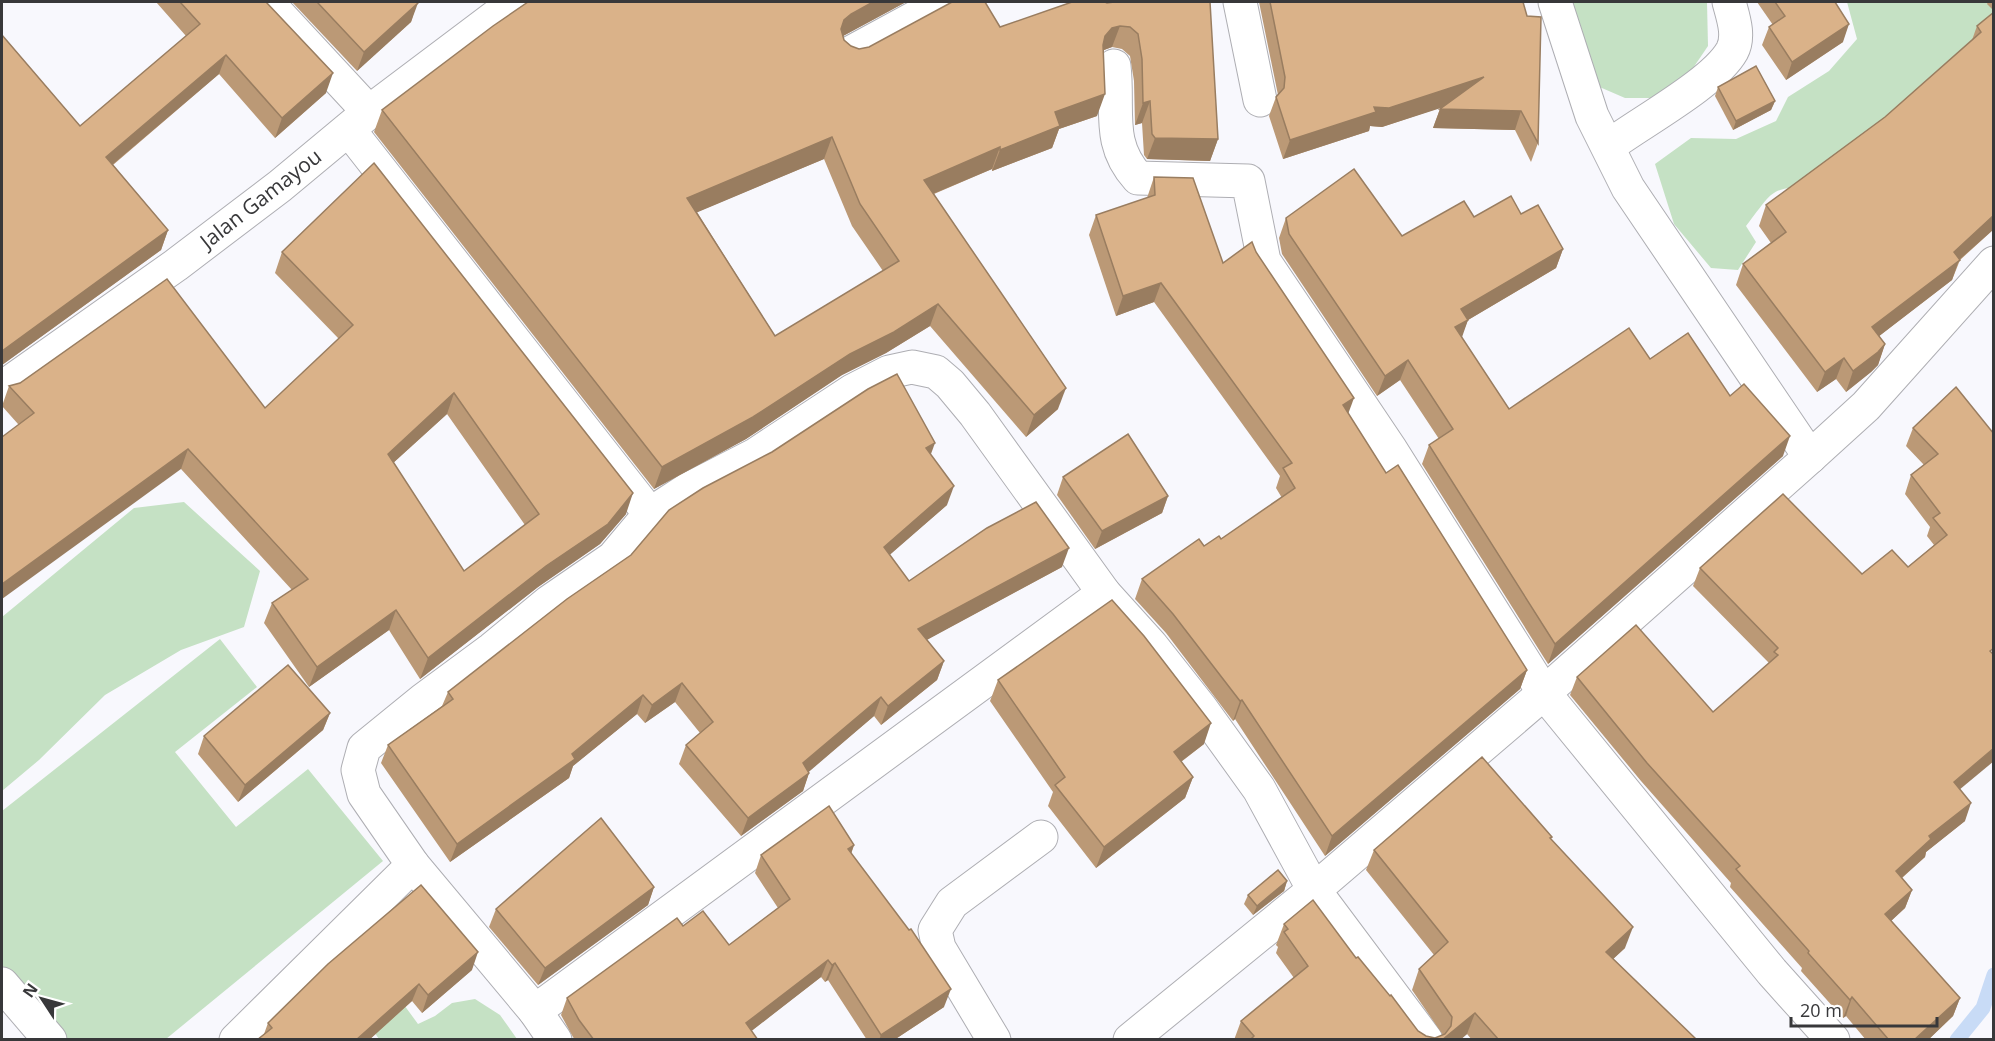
<svg xmlns="http://www.w3.org/2000/svg" width="1995" height="1041" viewBox="0 0 1995 1041" font-family="'Open Sans',sans-serif">
<style>
.green{fill:#c5e1c4}
.lines{fill:none;stroke-linecap:round;stroke-linejoin:round}
.stream{stroke:#c8dbf6;stroke-width:15}
.minor-casing{stroke:#aeaeb3;stroke-width:35}
.minor{stroke:#fff;stroke-width:33}
.wall{fill:#bb9976;fill-rule:evenodd}
.shaded-wall{fill:#997d60}
.building{fill:#dab289;stroke:#997d60;stroke-width:1.5;fill-rule:evenodd}
.labels{text-anchor:middle;stroke-width:5;stroke-linejoin:round;paint-order:stroke}
.street-label{font-size:21px;fill:#38383a;stroke:#fff}
</style>
<rect width="100%" height="100%" fill="#f8f8fd"/>
<g class="green">
<polygon points="1555,2 1707,2 1708,46 1689,74 1661,98 1625,98 1581,79"/>
<path d="M1847 2H1993V30L1817 186C1768 188 1775 189 1746 226L1756 242 1738 270 1711 268 1674 224 1655 164 1691 138 1736 139 1776 121 1788 97 1829 71 1857 39Z"/>
<polygon points="184,502 260,571 244,627 181,650 105,695 39,760 2,791 2,617 134,508"/>
<polygon points="220,639 257,687 175,752 236,827 308,769 383,861 166,1039 62,1039 2,965 2,811"/>
<polygon points="399,998 418,1024 435,1016 452,1003 475,999 500,1015 517,1039 379,1039 361,1013"/>
</g>
<g class="lines">
<polyline class="stream" points="1957,1040 1983,1008 1994,975"/>
<defs>
<g id="minor">
<polyline points="267,2 369,112"/>
<polyline points="1240,2 1260,100"/>
<polyline points="1555,2 1592,116 1628,188 1810,457"/>
<polyline points="852,52 944,2"/>
<path d="M1114 66C1119 110 1106 143 1138 178L1248 181 1264 261 1391 450 1544 693 1772 972 1833 1040"/>
<polyline points="349,130 650,514"/>
<path d="M1609 146C1641 122 1714 83 1732 51 1740 36 1733 17 1729 2"/>
<polyline points="2,388 176,265 280,186 369,112 515,2"/>
<polyline points="413,865 535,1011 555,1040"/>
<polyline points="2,984 50,1040"/>
<polyline points="535,1011 1104,593"/>
<polyline points="236,1040 413,865 364,794 358,770 364,748 423,700 492,649 549,602 613,558 650,514 687,490 755,455 852,391 889,372 912,367 936,372 950,384 975,414 1104,593 1151,645 1200,707 1259,789 1314,890 1426,1040"/>
<polyline points="994,1040 939,948 935,930 952,903 1041,837"/>
<polyline points="1130,1040 1314,890 1544,693 1810,457 1866,406 1994,263"/>
</g>
</defs>
<use href="#minor" class="minor-casing"/>
<use href="#minor" class="minor"/>
</g>
<g class="wall">
<polygon points="156,2 266,2 326,93 275,138 219,74 113,165 168,230 161,250 2,365 2,35 80,126 186,36"/>
<polygon points="292,2 417,2 411,22 357,71"/>
<path d="M906 2 843 36 844 40 851 46 859 49 1000 27 1114 2 1218 139 1210 161 1147 159 1144 155 1142 123 1135 125 1134 81 1130 56 1122 49 1112 47 1104 50 1097 116 1059 129 1052 148 992 171V169L934 194 1058 409 1026 437 930 326 886 353 842 375 746 439 654 489 374 132 382 110ZM824 159 852 226 883 271 775 336 697 212Z"/>
<polygon points="1259,2 1523,2 1538,143 1531,162 1515,130 1433,128 1440,109 1442,107 1382,127 1370,126 1369,131 1283,159 1269,116 1276,97 1278,95"/>
<polygon points="1757,2 1835,2 1843,42 1786,80 1762,45 1769,27 1773,25"/>
<polygon points="1988,2 1994,2 1994,11 1987,4"/>
<polygon points="1994,12 1994,229 1960,260 1952,280 1879,336 1885,344 1878,365 1871,372 1846,392 1836,379 1817,392 1736,285 1743,264 1771,243 1759,226 1766,205 1885,117 1972,40 1977,26"/>
<polygon points="1718,87 1775,101 1771,110 1733,130 1715,96"/>
<polygon points="1154,177 1223,263 1256,252 1348,413 1386,473 1527,670 1520,689 1325,856 1235,719 1233,721 1166,633 1135,599 1142,579 1204,546 1221,539 1282,498 1276,488 1280,476 1154,302 1116,316 1089,235 1096,215 1147,198"/>
<polygon points="1521,214 1563,249 1556,268 1468,320 1461,337 1509,409 1650,359 1730,396 1783,456 1548,664 1422,464 1429,445 1439,439 1400,380 1377,396 1282,254 1279,238 1286,218 1402,236 1474,217"/>
<path d="M282 252 626 514 600 544 538 587 420 679 389 630 309 687 264 623 272 603 292 590 181 469 18 424 2 406 9 386 20 383 265 408 339 339 275 273ZM447 414 525 525 464 571 393 463Z"/>
<polygon points="1956,387 1960,789 1965,821 1926,852 1925,857 1902,878 1912,890 1905,908 1891,921 1960,998 1953,1016 1928,1040 1866,1040 1846,1016 1843,1018 1801,971 1802,968 1730,887 1731,883 1641,781 1570,695 1577,677 1713,712 1769,663 1693,586 1700,568 1862,574 1908,567 1934,545 1927,536 1930,527 1905,494 1911,475 1924,465 1906,446 1913,428"/>
<polygon points="931,455 947,505 889,555 909,581 1062,567 926,640 944,661 937,680 881,725 874,716 809,771 809,773 803,791 741,836 679,764 686,745 700,733 675,702 645,723 637,714 573,766 569,778 450,862 381,763 388,745 442,706 448,692"/>
<polygon points="1063,477 1168,496 1162,513 1095,549 1057,495"/>
<polygon points="998,680 1204,744 1181,762 1193,777 1185,798 1096,868 1048,806 1053,792 990,701"/>
<polygon points="330,713 323,730 238,802 198,754 204,736"/>
<polygon points="1552,837 1551,839 1625,948 1613,959 1697,1040 1472,1040 1467,1034 1460,1040 1234,1040 1241,1021 1294,978 1276,953 1278,947 1276,945 1284,924 1356,958 1418,1031 1426,1036 1435,1038 1443,1035 1412,990 1419,969 1434,955 1366,870 1374,850"/>
<polygon points="854,845 851,854 944,1007 894,1040 867,1040 828,980 825,982 821,977 751,1031 758,1040 575,1040 573,1037 561,1015 567,998 683,926 729,945 778,908 755,873 761,855"/>
<polygon points="1287,881 1284,891 1253,915 1244,904 1248,895"/>
<polygon points="654,887 648,905 538,985 489,927 496,909"/>
<polygon points="472,970 422,1013 412,1001 369,1040 257,1040 264,1034 268,1023"/>
</g>
<g class="shaded-wall">
<polygon points="873,2 906,2 843,36 836,42 844,20 851,14"/>
<polygon points="418,3 411,22 357,71 364,52"/>
<polygon points="1849,24 1843,42 1786,80 1792,62"/>
<polygon points="1120,26 1112,47 1104,50 1097,57 1105,36 1112,28"/>
<polygon points="226,55 219,74 99,176 106,157"/>
<polygon points="333,73 326,93 275,138 282,118"/>
<polygon points="1484,77 1478,96 1382,127 1370,126 1369,131 1283,159 1290,140 1374,107"/>
<polygon points="1105,94 1097,116 1059,129 1052,148 992,171 1000,150 1055,112"/>
<polygon points="1150,101 1142,123 1135,125 1143,103"/>
<polygon points="1775,101 1771,110 1733,130 1736,121"/>
<polygon points="1440,109 1521,111 1515,130 1433,128"/>
<polygon points="832,137 824,159 679,220 687,198"/>
<polygon points="1155,138 1218,139 1210,161 1147,159"/>
<polygon points="1000,147 992,169 916,201 924,180"/>
<polygon points="1994,215 1994,229 1959,260 1952,280 1865,347 1872,327"/>
<polygon points="168,230 161,250 2,365 2,351"/>
<polygon points="1563,249 1556,268 1468,320 1461,340 1448,347 1461,309"/>
<polygon points="1161,283 1154,302 1116,316 1123,296"/>
<polygon points="938,304 930,326 886,353 842,375 746,439 654,489 662,467 850,354"/>
<polygon points="1885,344 1878,365 1871,372 1846,392 1853,371"/>
<polygon points="1844,358 1836,379 1817,392 1825,372"/>
<polygon points="1408,360 1400,380 1377,396 1385,376"/>
<polygon points="1066,388 1058,409 1026,437 1034,415"/>
<polygon points="454,393 447,414 381,474 388,454"/>
<polygon points="1354,398 1347,417 1343,405"/>
<polygon points="1790,436 1783,456 1548,664 1555,644"/>
<polygon points="935,443 928,462 926,448"/>
<polygon points="188,449 181,469 2,599 2,584"/>
<polygon points="954,486 947,505 877,566 884,547"/>
<polygon points="633,493 626,514 600,544 538,587 420,679 428,658"/>
<polygon points="1168,496 1162,513 1095,549 1102,531"/>
<polygon points="1069,548 1062,567 912,648 918,629"/>
<polygon points="396,610 389,630 309,687 317,667"/>
<polygon points="944,661 937,680 881,725 888,706"/>
<polygon points="1527,670 1520,689 1325,856 1332,836"/>
<polygon points="682,683 675,702 645,723 652,705"/>
<polygon points="643,695 637,714 573,766 569,778 450,862 457,844 572,754"/>
<polygon points="881,697 874,716 797,782 803,763"/>
<polygon points="1242,700 1235,719 1233,721 1240,701"/>
<polygon points="330,713 323,730 238,802 245,785"/>
<polygon points="1211,723 1204,744 1166,773 1174,752"/>
<polygon points="1994,748 1994,761 1947,800 1954,782"/>
<polygon points="809,773 803,791 741,836 748,818"/>
<polygon points="1193,777 1185,798 1096,868 1104,847"/>
<polygon points="1971,803 1965,821 1926,852 1925,857 1889,889 1896,871 1929,836"/>
<polygon points="854,845 848,862 848,849"/>
<polygon points="1287,881 1284,891 1253,915 1257,906"/>
<polygon points="654,887 648,905 538,985 545,968"/>
<polygon points="1912,890 1905,908 1878,933 1885,914"/>
<polygon points="1633,927 1625,948 1598,973 1606,952"/>
<polygon points="478,952 472,970 422,1013 428,995"/>
<polygon points="828,960 821,977 740,1040 746,1023"/>
<polygon points="835,963 828,980 825,982 832,965"/>
<polygon points="419,984 412,1001 369,1040 356,1040"/>
<polygon points="951,989 944,1007 894,1040 879,1040 881,1035"/>
<polygon points="1852,997 1846,1016 1843,1018 1850,1000"/>
<polygon points="1960,998 1953,1016 1928,1040 1914,1040"/>
<polygon points="1475,1013 1467,1034 1460,1040 1442,1040"/>
</g>
<g class="building">
<polygon points="180,2 266,2 333,73 282,118 226,55 106,157 168,230 2,351 2,35 80,126 200,24"/>
<polygon points="317,2 417,2 418,3 364,52"/>
<path d="M528 2H873L851 14 844 20 841 29 844 40 851 46 859 49 869 47 952 2H985L1000 27 1072 2H1105L1107 3 1114 2H1210L1218 139 1155 138 1152 134 1150 101 1143 103 1142 59 1138 34 1130 27 1120 26 1112 28 1105 36 1103 45 1105 94 1055 112 1060 126 1000 150V147L924 180 1066 388 1034 415 938 304 894 332 850 354 753 417 662 467 382 110 493 26ZM832 137 860 204 899 261 775 336 687 198Z"/>
<polygon points="1270,2 1523,2 1527,16 1541,17 1538,143 1521,111 1440,109 1484,77 1389,108 1374,107 1376,112 1290,140 1276,97 1284,88 1285,77"/>
<polygon points="1775,2 1835,2 1849,24 1792,62 1769,27 1785,16"/>
<polygon points="1994,12 1994,215 1954,252 1960,260 1872,327 1885,344 1878,352 1853,371 1844,358 1825,372 1743,264 1786,232 1766,205 1885,117 1981,32 1977,26"/>
<polygon points="1756,66 1775,101 1736,121 1718,87"/>
<path d="M374 163 633 493 608 524 546 566 428 658 396 610 317 667 272 603 308 579 188 449 2 584V437L34 413 9 386 20 383 167 279 265 408 353 325 282 252ZM454 393 539 514 464 571 388 454Z"/>
<polygon points="1354,169 1402,236 1464,201 1474,217 1511,196 1521,214 1538,205 1563,249 1461,309 1468,320 1455,327 1509,409 1629,328 1650,359 1688,333 1730,396 1744,384 1790,436 1555,644 1429,445 1453,429 1408,360 1385,376 1289,234 1286,218"/>
<polygon points="1154,177 1193,178 1223,263 1252,242 1256,252 1354,398 1343,405 1386,473 1398,465 1527,670 1332,836 1242,700 1240,701 1173,614 1142,579 1199,539 1204,546 1219,536 1221,539 1295,488 1283,468 1292,463 1161,283 1123,296 1096,215 1155,195"/>
<polygon points="897,374 935,443 926,448 954,486 884,547 909,581 987,528 1036,502 1069,548 918,629 944,661 888,706 881,697 803,763 809,773 748,818 686,745 713,722 682,683 652,705 643,695 572,754 575,759 457,844 388,745 453,699 448,692 567,599 631,555 669,510 703,488 772,452 868,389"/>
<polygon points="1956,387 1994,434 1994,648 1990,651 1994,655 1994,748 1954,782 1971,803 1929,836 1931,839 1896,871 1912,890 1885,914 1960,998 1914,1040 1889,1040 1852,997 1850,1000 1808,953 1809,951 1736,869 1740,866 1647,763 1577,677 1636,625 1713,712 1778,655 1774,652 1778,648 1700,568 1783,494 1862,574 1892,550 1908,567 1947,535 1933,518 1940,513 1911,475 1938,454 1913,428"/>
<polygon points="1128,434 1168,496 1102,531 1063,477"/>
<polygon points="1112,600 1144,636 1211,723 1174,752 1193,777 1104,847 1055,785 1065,777 998,680"/>
<polygon points="288,665 330,713 245,785 204,736"/>
<polygon points="1482,757 1552,837 1550,838 1633,927 1606,952 1697,1040 1499,1040 1475,1013 1442,1040 1250,1040 1254,1036 1241,1021 1308,966 1284,932 1288,929 1284,924 1313,900 1356,958 1358,957 1390,996 1391,995 1418,1031 1426,1036 1435,1038 1445,1034 1451,1026 1452,1017 1419,969 1448,942 1374,850"/>
<polygon points="829,806 854,845 848,849 909,930 911,929 951,989 881,1035 835,963 832,965 828,960 746,1023 758,1040 594,1040 579,1020 567,998 677,918 683,926 703,911 729,945 790,899 761,855"/>
<polygon points="601,818 654,887 545,968 496,909"/>
<polygon points="1278,870 1287,881 1257,906 1248,895"/>
<polygon points="421,885 478,952 428,995 419,984 356,1040 257,1040 272,1028 268,1023 328,964"/>
</g>
<g class="labels">
<g class="street-label">
<text transform="translate(261 199) rotate(-38)" y="7">Jalan Gamayou</text>
</g>
</g>
<rect width="1995" height="1041" fill="none" stroke="#38383a" stroke-width="6"/>
<g transform="translate(42 999) rotate(306)" stroke="#ffffff" stroke-width="4.5" paint-order="stroke">
<path d="M0-4.5L10 22L0 15L-10 22Z" fill="#38383a"/>
<text y="-9" font-size="16" font-weight="bold" text-anchor="middle" fill="#38383a">N</text>
</g>
<path d="M1791 1017v9h146v-9" fill="none" stroke="#38383a" stroke-width="3"/>
<text x="1800" y="1017" font-size="18" fill="#38383a" stroke="#ffffff" stroke-width="4.5" paint-order="stroke">20 m</text>
</svg>
